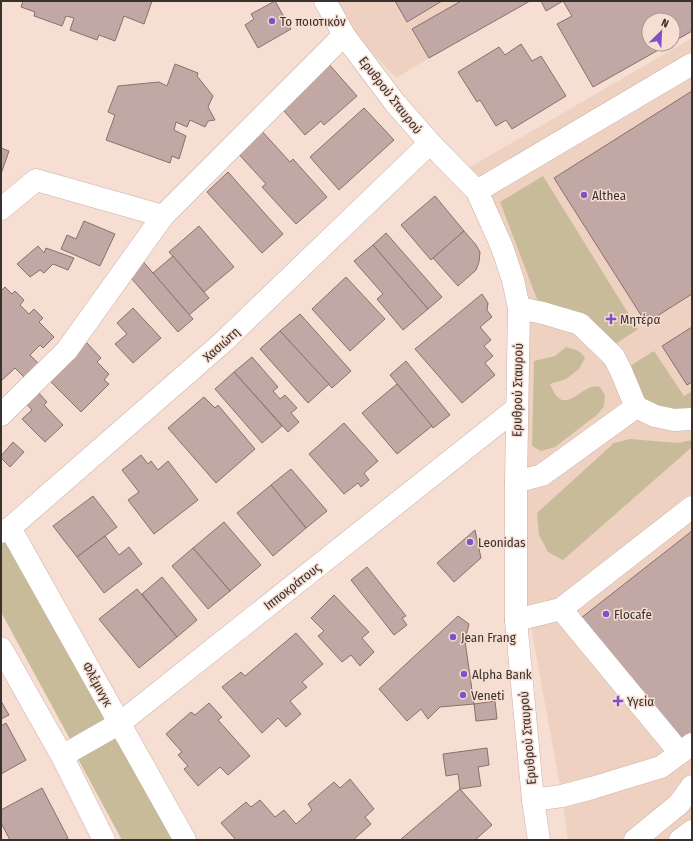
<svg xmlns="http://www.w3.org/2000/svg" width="693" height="841" viewBox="0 0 693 841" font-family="'Fira Sans Condensed',sans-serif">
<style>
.built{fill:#efd1c2}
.green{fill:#c7bb99}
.building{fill:#c2a8a5;stroke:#88706d}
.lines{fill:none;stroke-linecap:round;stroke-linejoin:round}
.minor-casing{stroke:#c8b2a7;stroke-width:23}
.minor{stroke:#fff;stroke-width:22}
.poi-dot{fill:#8050c9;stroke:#f6ded3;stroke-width:1.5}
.labels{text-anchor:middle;stroke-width:3;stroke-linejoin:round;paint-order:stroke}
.poi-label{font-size:13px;fill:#3a312d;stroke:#f6ded3;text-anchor:start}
.street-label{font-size:13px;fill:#3a312d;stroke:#f6ded3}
</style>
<rect width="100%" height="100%" fill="#f6ded3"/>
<g class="built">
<polygon points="338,1 530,1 429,58 396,78 352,31"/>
<polygon points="692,38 692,840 568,840 562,796 527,606 521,539 522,444 530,328 531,311 465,170"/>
</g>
<g class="green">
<polygon points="543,176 638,329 614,345 540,307 500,202"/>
<path d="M566 347C573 349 581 350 585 358L579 369 566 379 550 384C562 414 573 395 591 387 594 386 597 386 600 387L605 395 604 406 598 414 555 447 541 451 532 446 534 361 555 356Z"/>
<polygon points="654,351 684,396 692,391 692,407 686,410 665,413 650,406 625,369"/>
<polygon points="630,439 678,443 692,440 692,447 563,560 548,552 539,535 537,513 614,443"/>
<polygon points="1,533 106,721 71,741 1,612"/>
<polygon points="118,736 175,840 122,840 77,757"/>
</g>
<g class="building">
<polygon points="23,1 152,1 144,24 124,16 115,41 99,35 97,40 70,30 74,18 66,16 62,26 34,16 35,12 21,7"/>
<polygon points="275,1 291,29 258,48 245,25 254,19 251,14"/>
<polygon points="395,1 442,1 407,22"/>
<polygon points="461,1 530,1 429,58 412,29"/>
<polygon points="541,1 692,1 692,31 673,42 673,20 649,20 649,44 669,44 593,87 557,24 572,16 563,1 546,11"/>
<polygon points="521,44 532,61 541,56 566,96 512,129 506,120 496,126 480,100 477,102 458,72 499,47 505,55"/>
<polygon points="326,61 357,96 324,125 321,121 305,135 278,104"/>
<polygon points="175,64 198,73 197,76 213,96 208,107 215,120 208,121 205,127 190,120 187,127 176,122 174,130 186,136 179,159 172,156 170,163 106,140 115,115 108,112 118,86 159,82 167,86"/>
<polygon points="692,91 692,294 646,323 554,178"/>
<polygon points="364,108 394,140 339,190 310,157"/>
<polygon points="259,128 290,162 293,159 327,197 296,224 262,187 266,184 235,150"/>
<polygon points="1,148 9,151 1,174"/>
<polygon points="228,172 283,234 262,253 207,192"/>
<polygon points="435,196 464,231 431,260 401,225"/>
<polygon points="84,221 115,234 100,266 61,249 67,235 76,239"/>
<polygon points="199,226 234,267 204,292 169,252"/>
<polygon points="464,231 476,245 480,252 479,262 476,270 458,286 433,258"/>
<polygon points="386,233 442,297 428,309 373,245"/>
<polygon points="373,245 428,309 403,330 377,299 383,294 354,261"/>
<polygon points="38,246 44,253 46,248 74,258 68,270 53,264 44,273 40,270 30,277 17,264"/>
<polygon points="173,256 209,298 189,315 153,273"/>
<polygon points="140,258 193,319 178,332 125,271"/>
<polygon points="346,277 385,319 350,351 312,309"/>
<polygon points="5,287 12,294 15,291 24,300 20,305 29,314 34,309 43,318 39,322 54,337 43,348 40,345 30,355 40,365 26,379 15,368 1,381 1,291"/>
<polygon points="482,294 488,303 487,310 492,317 480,327 491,340 484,346 493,356 485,363 495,375 462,403 415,349"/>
<polygon points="133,308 161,338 133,363 115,344 127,334 117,323"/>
<polygon points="300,314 351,371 332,388 280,331"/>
<polygon points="692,327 692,382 687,385 662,346"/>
<polygon points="280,331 329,384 308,403 260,349"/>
<polygon points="86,342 101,358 97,362 109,374 104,380 109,384 81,412 49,380"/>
<polygon points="252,357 278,387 273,391 280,399 285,395 297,408 291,413 299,422 288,432 234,372"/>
<polygon points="406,361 450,415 433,428 390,375"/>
<polygon points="234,372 282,426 262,443 215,389"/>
<polygon points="397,384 432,426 397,454 362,413"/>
<polygon points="36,390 47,402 44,405 63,425 45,442 22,419 32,410 24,401"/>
<polygon points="204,397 215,408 218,405 255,449 216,483 168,428"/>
<polygon points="344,423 378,461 364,473 369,480 361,487 358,483 344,494 309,454"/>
<polygon points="13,442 24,452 10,467 1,458 1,456"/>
<polygon points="141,455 148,464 151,461 158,470 168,461 198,500 154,534 128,500 139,492 122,470"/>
<polygon points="291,469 327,511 306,528 271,485"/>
<polygon points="271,485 306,528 273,556 237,513"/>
<polygon points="93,496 117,527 77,557 53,526"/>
<polygon points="224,522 261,565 230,591 193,548"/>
<polygon points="475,530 481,558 454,582 437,563"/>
<polygon points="692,531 692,735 681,744 581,618"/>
<polygon points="105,536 119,555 129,547 142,564 104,593 77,557"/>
<polygon points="193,548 230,591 208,609 172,566"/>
<polygon points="367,567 406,616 402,618 407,625 394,635 351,580"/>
<polygon points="162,577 197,620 177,637 142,594"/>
<polygon points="137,589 177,637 139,668 99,619"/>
<polygon points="334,595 369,632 362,638 374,652 360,666 351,655 342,662 318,636 324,631 311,618"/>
<polygon points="458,616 469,624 465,641 474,704 440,707 428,719 421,709 407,721 379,689"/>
<polygon points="296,633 323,664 302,682 307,687 290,701 301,714 286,727 278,718 262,733 222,687 241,672 245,676"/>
<polygon points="1,701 9,715 1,719"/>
<polygon points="495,701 497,719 476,721 474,704"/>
<polygon points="209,703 222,717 218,720 250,756 228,775 220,767 198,786 184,769 188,766 178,755 182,752 166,734 191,712 195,715"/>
<polygon points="6,723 26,760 1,774 1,726"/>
<polygon points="487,748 489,765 478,767 481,786 460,789 458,774 446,776 443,754"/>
<polygon points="350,779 374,809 365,817 371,824 353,840 236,840 221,823 246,802 251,807 260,800 275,817 284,810 296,824 312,810 308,804 334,782 340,788"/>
<polygon points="42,788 68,838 65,840 10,840 1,823 1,810"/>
<polygon points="460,789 492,825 475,840 400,840"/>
</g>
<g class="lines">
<defs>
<g id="minor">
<polyline points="325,1 344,35 395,103 430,143 477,191 502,247 513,280 519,308 516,482 516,620 533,800 539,840"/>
<polyline points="477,191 692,64"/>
<polyline points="1,209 36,180 163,216 344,35"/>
<polyline points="636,407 655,416 674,420 692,419"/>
<polyline points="1,415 67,350 163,216"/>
<polyline points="516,482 542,475 636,407 621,371 614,357 580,324 543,313 519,308"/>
<polyline points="10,528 185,840"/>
<polyline points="1,532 10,528 222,343 430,143"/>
<polyline points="561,609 680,753"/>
<polyline points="516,620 561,609 692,507"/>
<polyline points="1,648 62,756 104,840"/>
<polyline points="62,756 120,723 517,408"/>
<polyline points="533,800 562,796 592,788 661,767 692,744"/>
<polyline points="635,840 679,804 692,786"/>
<polyline points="680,840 692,831"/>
</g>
</defs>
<use href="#minor" class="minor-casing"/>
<use href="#minor" class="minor"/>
</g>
<g class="poi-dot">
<circle cx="272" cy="21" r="4"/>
<circle cx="584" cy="195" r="4"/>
<path d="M609 313h4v4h4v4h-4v4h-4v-4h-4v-4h4z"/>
<circle cx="470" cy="542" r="4"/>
<circle cx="606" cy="614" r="4"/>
<circle cx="453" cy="637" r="4"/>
<circle cx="464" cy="674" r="4"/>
<circle cx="463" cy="695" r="4"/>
<path d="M616 695h4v4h4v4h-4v4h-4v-4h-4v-4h4z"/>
</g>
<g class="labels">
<g class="poi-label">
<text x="280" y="26">Το ποιοτικόν</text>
<text x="592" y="200">Althea</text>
<text x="620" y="324">Μητέρα</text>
<text x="478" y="547">Leonidas</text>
<text x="614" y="619">Flocafe</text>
<text x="461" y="642">Jean Frang</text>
<text x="472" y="679">Alpha Bank</text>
<text x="471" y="700">Veneti</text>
<text x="627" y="706">Υγεία</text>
</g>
<g class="street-label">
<text transform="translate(391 95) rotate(52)" y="5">Ερυθρού Σταυρού</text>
<text transform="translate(221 344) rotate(-42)" y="5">Χασιώτη</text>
<text transform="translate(517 390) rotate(-89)" y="5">Ερυθρού Σταυρού</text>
<text transform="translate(292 586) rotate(-38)" y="5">Ιπποκράτους</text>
<text transform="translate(98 684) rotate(61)" y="5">Φλέμινγκ</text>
<text transform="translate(527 738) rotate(-95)" y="5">Ερυθρού Σταυρού</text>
</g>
</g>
<rect width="693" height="841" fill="none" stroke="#3a312d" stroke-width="4"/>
<g transform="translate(661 32) rotate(24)"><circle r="19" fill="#f6ded3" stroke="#ab9991"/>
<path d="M0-3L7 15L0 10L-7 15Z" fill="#8050c9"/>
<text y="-6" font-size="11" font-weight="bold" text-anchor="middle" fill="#3a312d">N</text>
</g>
</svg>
